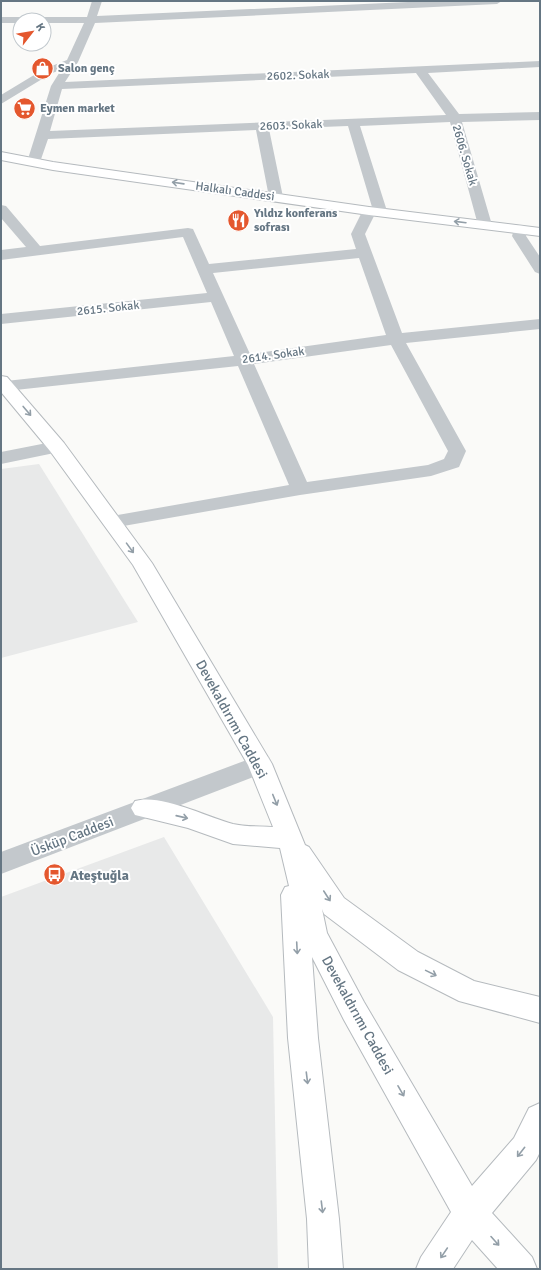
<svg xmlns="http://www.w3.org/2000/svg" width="541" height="1270" viewBox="0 0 541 1270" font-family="Signika,sans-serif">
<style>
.built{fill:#e8e9e9}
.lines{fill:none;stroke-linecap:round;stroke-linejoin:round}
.major-casing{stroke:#b5babe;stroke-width:2}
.minor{fill:#c3c8cc;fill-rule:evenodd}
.major{fill:#fff;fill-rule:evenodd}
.oneway{stroke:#939fa8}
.labels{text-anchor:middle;stroke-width:4;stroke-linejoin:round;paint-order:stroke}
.far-poi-label{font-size:12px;font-weight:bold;fill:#657683;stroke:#fff;text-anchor:start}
.far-street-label{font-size:12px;fill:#657683;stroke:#fff}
.street-label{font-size:14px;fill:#657683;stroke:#fff}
.poi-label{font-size:14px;font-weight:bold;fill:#657683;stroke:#fff;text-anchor:start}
</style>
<rect width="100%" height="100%" fill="#fafaf8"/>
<g class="built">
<polygon points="39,464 138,622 1,658 1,469"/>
<polygon points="164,837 273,1017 278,1269 1,1269 1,897"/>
</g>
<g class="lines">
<defs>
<g id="major">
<polygon points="1,152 53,162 369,207 540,228 540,236 369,215 53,170 1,160"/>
<path d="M1 376 7 377 64 443 152 563 272 764 305 845 309 847 344 898 418 952 474 981 540 997V1023L459 1001 398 970 324 914 322 909 327 933 364 1002 472 1186 514 1138 529 1108 540 1103V1152L536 1160 492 1213 532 1257 537 1269H498L472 1240 453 1269H416L421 1257 451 1212 344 1020 312 957 318 1038 339 1219 343 1269H309L307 1219 288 1038 281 895 285 887 289 886 280 848 233 844 188 828 135 815 131 808 135 801C160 793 207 817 233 824 246 827 260 826 273 827L248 765 133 565 50 451 1 392Z"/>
</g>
</defs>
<use href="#major" class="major-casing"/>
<g class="minor">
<path d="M92 1H102L97 16 430 1H502L497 4 95 23 78 62 65 82 540 61V67L428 73 459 114 540 112V120L462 122 492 225 490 228H480L478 225 450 122 360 126 387 211 385 214H375L365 234 402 333 540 319V329L406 343 466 451 459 467 431 476 300 495 112 528 105 526 102 522 105 518 112 516 289 485 238 366 6 391 1 390V382L6 381 234 356 211 302 1 324V314L207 293 183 237 1 260V250L26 247 1 218V205L6 206 40 246 188 228 193 229 209 264 356 249 351 234 364 208 372 207 348 126 269 129 283 197 281 200H271L269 197 256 130 48 139 39 165H29L27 162 51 86 61 70 52 73 1 104V95L44 69 67 60 84 23H44V20H20V23H1V17H87ZM416 73 446 115 50 131 62 89ZM359 258 386 335 250 354 213 273ZM391 345 448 451 444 459 428 465 307 482 254 364Z"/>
<polygon points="520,225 525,226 527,229 526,236 540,257 540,274 535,272 512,236 515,226"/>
<polygon points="57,441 64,443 66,447 64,451 1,464 1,452"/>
<polygon points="260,755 269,757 272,764 269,771 1,874 1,852"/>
</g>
<use href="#major" class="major"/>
</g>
<defs><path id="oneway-shaft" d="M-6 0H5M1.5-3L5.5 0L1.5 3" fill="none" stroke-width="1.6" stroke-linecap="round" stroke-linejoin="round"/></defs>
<g class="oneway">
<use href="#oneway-shaft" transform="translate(178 183) rotate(-172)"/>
<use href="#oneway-shaft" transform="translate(460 222) rotate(-173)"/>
<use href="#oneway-shaft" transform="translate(27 411) rotate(50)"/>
<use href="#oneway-shaft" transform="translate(130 548) rotate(54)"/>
<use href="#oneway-shaft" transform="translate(275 800) rotate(68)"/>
<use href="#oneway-shaft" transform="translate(182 817) rotate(13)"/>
<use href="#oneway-shaft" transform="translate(327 896) rotate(57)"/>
<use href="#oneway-shaft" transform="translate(297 948) rotate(87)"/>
<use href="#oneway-shaft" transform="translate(431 973) rotate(26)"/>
<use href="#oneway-shaft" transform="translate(307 1078) rotate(83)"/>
<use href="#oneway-shaft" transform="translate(401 1091) rotate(60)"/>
<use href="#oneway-shaft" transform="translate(521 1152) rotate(128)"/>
<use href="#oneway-shaft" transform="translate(322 1207) rotate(83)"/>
<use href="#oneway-shaft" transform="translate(495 1241) rotate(48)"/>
<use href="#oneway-shaft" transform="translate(444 1253) rotate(124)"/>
</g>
<defs>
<symbol id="shop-disc" viewBox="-11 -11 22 22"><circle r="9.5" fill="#e4572e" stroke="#fff"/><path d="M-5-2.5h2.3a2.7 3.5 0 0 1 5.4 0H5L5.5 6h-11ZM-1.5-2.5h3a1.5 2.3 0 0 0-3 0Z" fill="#fff"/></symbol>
<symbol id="supermarket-disc" viewBox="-11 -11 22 22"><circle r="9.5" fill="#e4572e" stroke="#fff"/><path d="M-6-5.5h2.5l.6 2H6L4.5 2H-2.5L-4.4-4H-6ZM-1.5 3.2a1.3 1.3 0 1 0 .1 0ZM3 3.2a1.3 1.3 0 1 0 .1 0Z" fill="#fff"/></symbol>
<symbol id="restaurant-disc" viewBox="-11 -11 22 22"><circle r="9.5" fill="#e4572e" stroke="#fff"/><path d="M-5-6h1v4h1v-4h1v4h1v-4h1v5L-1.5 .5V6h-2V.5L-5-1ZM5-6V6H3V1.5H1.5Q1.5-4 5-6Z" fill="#fff"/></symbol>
<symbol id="bus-disc" viewBox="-11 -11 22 22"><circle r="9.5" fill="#e4572e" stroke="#fff"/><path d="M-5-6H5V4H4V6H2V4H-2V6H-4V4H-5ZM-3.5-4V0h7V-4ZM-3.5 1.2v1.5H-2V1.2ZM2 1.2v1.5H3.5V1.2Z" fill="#fff"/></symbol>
</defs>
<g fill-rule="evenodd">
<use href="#shop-disc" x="30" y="56" width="25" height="25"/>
<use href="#supermarket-disc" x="12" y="96" width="25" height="25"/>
<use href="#restaurant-disc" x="226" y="208" width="25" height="25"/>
<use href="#bus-disc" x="42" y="862" width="25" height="25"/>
</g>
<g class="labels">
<g class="far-poi-label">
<text x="58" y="72">Salon genç</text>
<text x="40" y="112">Eymen market</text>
<text x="254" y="217">Yıldız konferans<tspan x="254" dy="14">sofrası</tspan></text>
</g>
<g class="far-street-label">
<text transform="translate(298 75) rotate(-2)" y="4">2602. Sokak</text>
<text transform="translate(291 125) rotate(-2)" y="4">2603. Sokak</text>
<text transform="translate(465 155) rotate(74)" y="4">2606. Sokak</text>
<text transform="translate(235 191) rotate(8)" y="4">Halkalı Caddesi</text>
<text transform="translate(108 308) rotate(-6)" y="4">2615. Sokak</text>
<text transform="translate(273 355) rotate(-8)" y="4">2614. Sokak</text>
</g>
<g class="street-label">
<text transform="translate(232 719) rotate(61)" y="5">Devekaldırımı Caddesi</text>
<text transform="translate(72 836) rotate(-21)" y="5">Üsküp Caddesi</text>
<text transform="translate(358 1015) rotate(61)" y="5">Devekaldırımı Caddesi</text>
</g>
<g class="poi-label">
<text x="70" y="880">Ateştuğla</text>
</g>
</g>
<rect width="541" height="1270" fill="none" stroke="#657683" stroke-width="4"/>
<g transform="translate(32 32) rotate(59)"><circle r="19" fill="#ffffff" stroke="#c1c8cd"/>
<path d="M0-3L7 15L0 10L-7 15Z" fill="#e4572e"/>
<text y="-6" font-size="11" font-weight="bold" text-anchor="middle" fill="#657683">K</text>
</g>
</svg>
